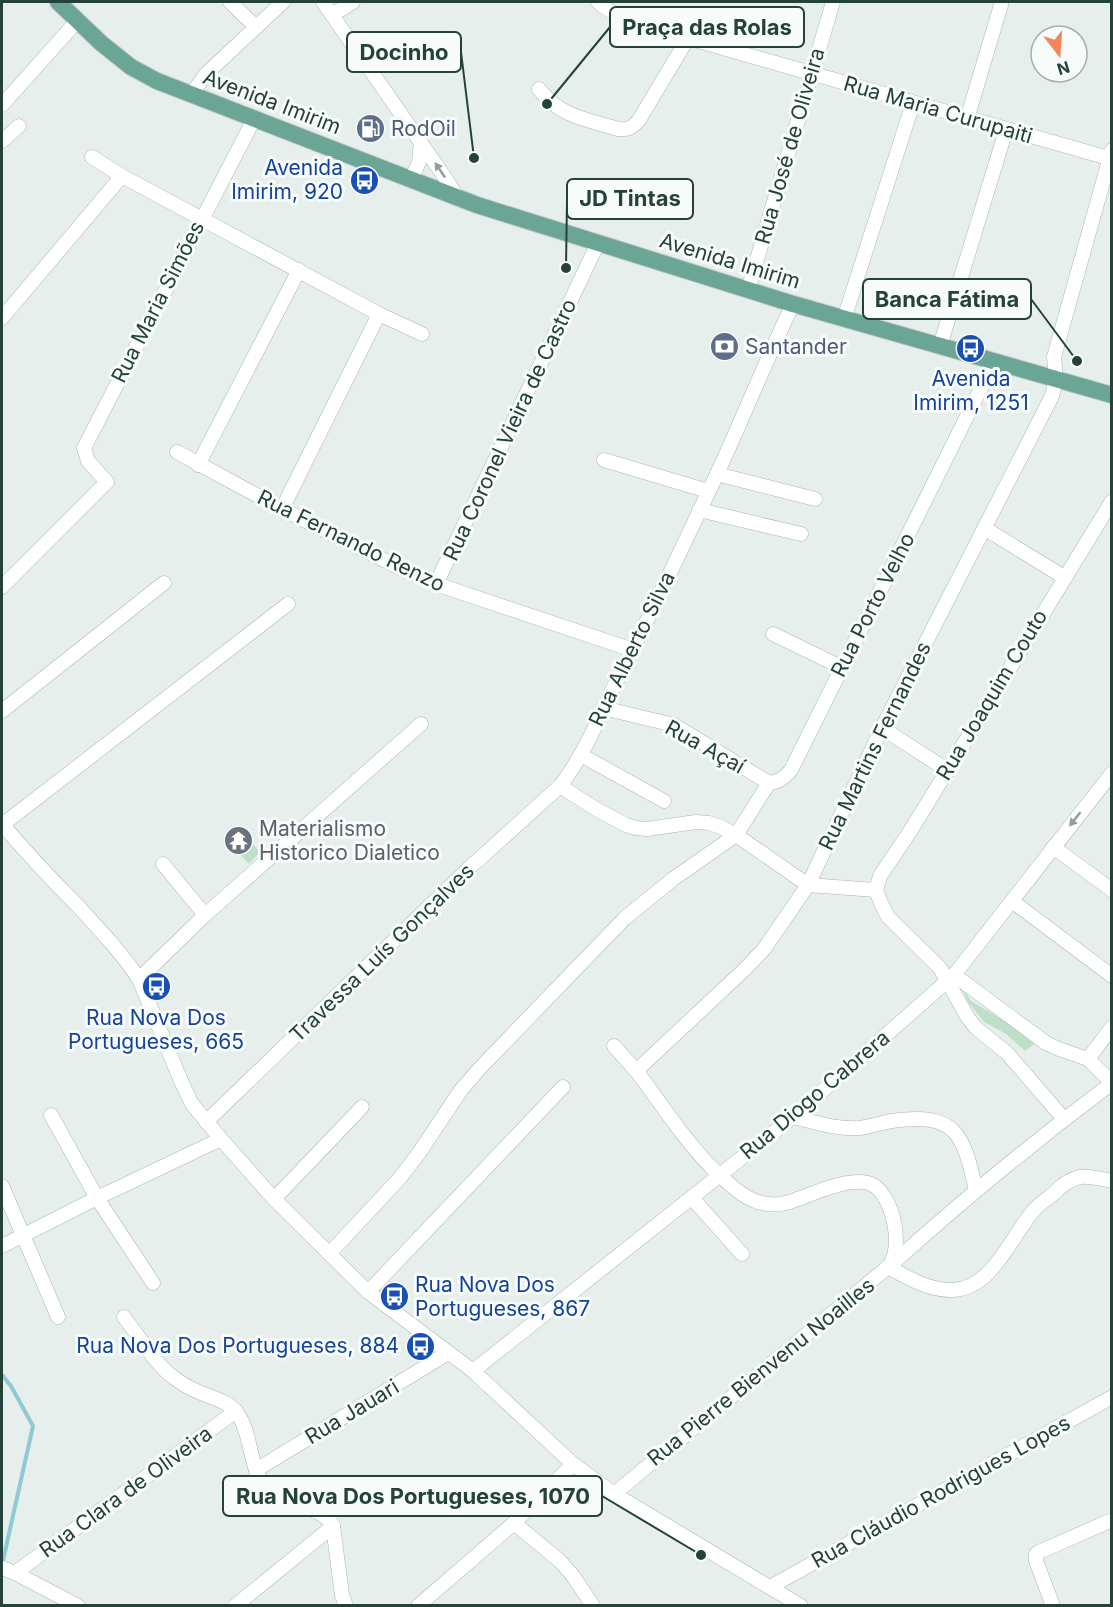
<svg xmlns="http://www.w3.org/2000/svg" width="1113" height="1607" viewBox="0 0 1113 1607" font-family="Inter,sans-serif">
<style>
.green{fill:#bfe0c8}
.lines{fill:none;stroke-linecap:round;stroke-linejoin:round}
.stream{stroke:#8ec9d4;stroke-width:4}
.minor-casing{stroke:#a8b8b2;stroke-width:15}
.major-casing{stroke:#c2cac8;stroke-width:18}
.minor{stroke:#fff;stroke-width:14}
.major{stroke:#6aa596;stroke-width:16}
.oneway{fill:#92a09c}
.labels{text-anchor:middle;stroke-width:6;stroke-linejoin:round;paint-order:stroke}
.street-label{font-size:21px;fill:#24423a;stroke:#f7fbf9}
.service-label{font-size:21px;fill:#4e5e75;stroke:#f7fbf9;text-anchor:start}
.transit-label{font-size:21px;fill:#164399;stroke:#f7fbf9;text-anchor:end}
.worship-label{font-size:21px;fill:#5b616d;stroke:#f7fbf9;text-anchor:start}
.leader{fill:none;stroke:#24423a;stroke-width:2}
.callout-dot{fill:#24423a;stroke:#f7fbf9;stroke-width:2}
.callout{fill:#f7fbf9;stroke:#24423a;stroke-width:2}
.callout-label{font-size:22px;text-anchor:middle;font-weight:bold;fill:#24423a}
</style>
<rect width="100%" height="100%" fill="#e6efeb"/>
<g class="green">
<polygon points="251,842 260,852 249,864 239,853"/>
<polygon points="965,991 971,1001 1015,1027 1034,1044 1025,1051 1006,1034 984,1022 968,1002 964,992"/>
</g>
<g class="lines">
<polyline class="stream" points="2,1375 11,1386 33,1426 2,1565"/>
<defs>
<g id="minor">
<polyline points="230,2 256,27"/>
<polyline points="323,2 444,176 458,198"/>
<path d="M598 2C616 20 663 30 688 38L1112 159"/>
<polyline points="332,15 353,2"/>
<path d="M539 89C560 117 586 119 618 129 628 130 632 128 639 120L688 38"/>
<polyline points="191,95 206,74 283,2"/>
<polyline points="2,105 78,20"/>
<polyline points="967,119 1001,5"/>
<polyline points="2,141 19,126"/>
<polyline points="92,157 122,176 379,314 422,334"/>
<polyline points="411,180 419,162 421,143"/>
<polyline points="748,290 833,2"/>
<polyline points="2,318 122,176"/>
<polyline points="844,319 913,103"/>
<polyline points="940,346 1006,130"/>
<polyline points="177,452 282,509 400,568 436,584 633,650"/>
<polyline points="604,460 708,491"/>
<polyline points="198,465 299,270"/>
<polyline points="717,474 815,499"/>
<polyline points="282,509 379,314"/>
<polyline points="699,510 801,534"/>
<polyline points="984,528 1064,577"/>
<polyline points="436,584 598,243"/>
<polyline points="2,587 107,482 88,461 84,448 254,119"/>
<polyline points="773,634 841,667"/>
<polyline points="603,708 674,725 769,783"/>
<polyline points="2,711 164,583"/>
<polyline points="882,728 947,770"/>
<polyline points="581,755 664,801"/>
<polyline points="560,786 596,809 626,825 636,828 647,829 696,822 709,823 721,827 736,835 808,885 876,890 881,903 888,917 940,968 968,1018 976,1028 1007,1053 1064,1119"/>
<path d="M2 824C26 852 51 879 77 905 99 929 121 952 139 979L181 1081 192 1104 221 1139 274 1199 368 1292 473 1371 573 1464 614 1494 801 1606"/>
<polyline points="2,825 288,604"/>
<polyline points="1053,847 1112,890"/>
<polyline points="163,864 205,915"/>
<polyline points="876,890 880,876 911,830 1112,501"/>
<polyline points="1012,901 1112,976"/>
<polyline points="954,975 1046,1043 1059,1049 1088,1059 1112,1083"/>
<polyline points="139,979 205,915 421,724"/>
<polyline points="1088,1059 1112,1027"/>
<polyline points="636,1071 745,969 764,949 808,885 882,728 1052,396 1056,379 1054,357 1112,150"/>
<polyline points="51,1115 97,1198 153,1283"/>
<path d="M793 1117C814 1122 838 1130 860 1128 871 1126 881 1123 892 1121 957 1112 963 1134 976 1190"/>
<path d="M206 1122 466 871 560 786C586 753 601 712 620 674 654 609 685 541 717 474 743 418 766 360 793 304"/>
<polyline points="2,1186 58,1317"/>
<polyline points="692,1198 742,1254"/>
<polyline points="274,1199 362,1107"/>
<polyline points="2,1246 97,1198 221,1139"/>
<path d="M329 1254 399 1179 419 1153 461 1090 481 1067 625 918 673 879 736 835 769 783C779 782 784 778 791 770L994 362"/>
<path d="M893 1263C963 1200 1036 1140 1112 1083"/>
<path d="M888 1267C908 1278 930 1291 953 1290 994 1288 1011 1235 1035 1209 1040 1203 1047 1199 1053 1194 1060 1187 1069 1179 1080 1177 1090 1176 1101 1179 1112 1181"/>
<polyline points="368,1292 563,1087"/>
<path d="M124 1317C138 1335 156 1365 173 1377 182 1384 191 1389 201 1393 213 1398 230 1402 237 1413 253 1435 248 1468 267 1489 284 1510 319 1502 333 1526L342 1595 346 1606"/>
<polyline points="473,1371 793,1117 954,975 1112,773"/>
<polyline points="256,1470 448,1353"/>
<path d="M614 1494 888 1267C904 1250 894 1197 873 1185 853 1174 810 1195 790 1202 780 1205 768 1205 758 1202 740 1196 725 1180 711 1167 683 1138 662 1105 638 1073 630 1064 622 1055 614 1046"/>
<polyline points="514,1523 560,1561 573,1576 593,1606"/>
<polyline points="2,1568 15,1573 78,1606"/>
<polyline points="15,1573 236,1411"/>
<polyline points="770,1587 1112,1397"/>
<polyline points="235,1606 333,1526"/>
<polyline points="418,1606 514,1523 573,1464"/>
<polyline points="1053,1606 1036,1561 1036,1554 1039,1552 1112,1520"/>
</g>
<polyline id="major" points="58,2 101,43 131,67 157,81 477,205 793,304 1112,395"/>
</defs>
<use href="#minor" class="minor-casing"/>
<use href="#major" class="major-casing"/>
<use href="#minor" class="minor"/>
<use href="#major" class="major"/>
</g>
<defs><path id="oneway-solid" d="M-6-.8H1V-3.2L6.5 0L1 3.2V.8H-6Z" transform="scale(1.5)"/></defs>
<g class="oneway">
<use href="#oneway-solid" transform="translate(440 170) rotate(-124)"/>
<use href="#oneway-solid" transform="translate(1075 819) rotate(128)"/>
</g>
<defs>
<symbol id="fuel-disc" viewBox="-11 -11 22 22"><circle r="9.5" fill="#5c6f8a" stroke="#f7fbf9"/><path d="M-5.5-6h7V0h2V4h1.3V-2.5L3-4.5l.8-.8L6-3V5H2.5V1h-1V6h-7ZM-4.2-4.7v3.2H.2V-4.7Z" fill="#fff"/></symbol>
<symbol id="bus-disc" viewBox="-11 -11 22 22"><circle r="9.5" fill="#1a4fb4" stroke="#f7fbf9"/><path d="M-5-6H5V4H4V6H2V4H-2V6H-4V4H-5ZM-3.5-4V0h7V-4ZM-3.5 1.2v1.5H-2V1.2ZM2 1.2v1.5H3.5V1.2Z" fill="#fff"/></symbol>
<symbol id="bank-disc" viewBox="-11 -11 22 22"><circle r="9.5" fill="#5c6f8a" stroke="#f7fbf9"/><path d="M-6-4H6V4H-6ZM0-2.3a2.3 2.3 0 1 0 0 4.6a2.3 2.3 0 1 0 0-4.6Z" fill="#fff"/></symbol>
<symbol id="temple-disc" viewBox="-11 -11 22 22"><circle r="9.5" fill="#6b7280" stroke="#f7fbf9"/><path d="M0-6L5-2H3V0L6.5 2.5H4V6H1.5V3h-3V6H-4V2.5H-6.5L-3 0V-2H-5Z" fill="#fff"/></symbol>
</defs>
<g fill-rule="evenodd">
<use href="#fuel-disc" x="354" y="112" width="33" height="33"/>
<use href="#bus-disc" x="348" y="164" width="33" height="33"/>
<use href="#bank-disc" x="708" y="330" width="33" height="33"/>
<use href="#bus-disc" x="954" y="332" width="33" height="33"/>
<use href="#temple-disc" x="222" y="824" width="33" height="33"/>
<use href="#bus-disc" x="140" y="970" width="33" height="33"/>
<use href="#bus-disc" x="378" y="1280" width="33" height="33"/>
<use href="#bus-disc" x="404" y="1330" width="33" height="33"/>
</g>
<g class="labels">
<g class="street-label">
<text transform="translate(272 102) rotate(21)" y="7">Avenida Imirim</text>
<text transform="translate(938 110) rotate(16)" y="7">Rua Maria Curupaiti</text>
<text transform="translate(790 146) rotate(-74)" y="7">Rua José de Oliveira</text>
<text transform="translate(730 261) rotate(17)" y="7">Avenida Imirim</text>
<text transform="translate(158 302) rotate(-63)" y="7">Rua Maria Simões</text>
<text transform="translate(510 430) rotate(-65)" y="7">Rua Coronel Vieira de Castro</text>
<text transform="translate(351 541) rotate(26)" y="7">Rua Fernando Renzo</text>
<text transform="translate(873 605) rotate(-63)" y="7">Rua Porto Velho</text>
<text transform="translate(632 649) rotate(-64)" y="7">Rua Alberto Silva</text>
<text transform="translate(992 695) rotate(-59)" y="7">Rua Joaquim Couto</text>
<text transform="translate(875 746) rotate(-64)" y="7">Rua Martins Fernandes</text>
<text transform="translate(705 747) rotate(29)" y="7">Rua Açaí</text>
<text transform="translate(382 953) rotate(-44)" y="7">Travessa Luís Gonçalves</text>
<text transform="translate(815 1095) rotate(-40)" y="7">Rua Diogo Cabrera</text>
<text transform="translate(761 1372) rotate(-39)" y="7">Rua Pierre Bienvenu Noailles</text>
<text transform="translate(352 1412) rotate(-31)" y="7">Rua Jauari</text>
<text transform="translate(126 1492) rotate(-36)" y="7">Rua Clara de Oliveira</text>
<text transform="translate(941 1492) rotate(-29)" y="7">Rua Cláudio Rodrigues Lopes</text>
</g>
<g class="service-label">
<text x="391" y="136">RodOil</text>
<text x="745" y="354">Santander</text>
</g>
<g class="transit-label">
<text x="343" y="175">Avenida<tspan x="343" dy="24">Imirim, 920</tspan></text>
<text x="971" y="386" text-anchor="middle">Avenida<tspan x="971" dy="24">Imirim, 1251</tspan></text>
<text x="156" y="1025" text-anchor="middle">Rua Nova Dos<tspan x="156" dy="24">Portugueses, 665</tspan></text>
<text x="415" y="1292" text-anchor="start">Rua Nova Dos<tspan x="415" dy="24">Portugueses, 867</tspan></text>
<text x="399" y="1353">Rua Nova Dos Portugueses, 884</text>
</g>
<g class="worship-label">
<text x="259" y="836">Materialismo<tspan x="259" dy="24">Historico Dialetico</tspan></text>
</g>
</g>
<path class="leader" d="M547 104L610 27M474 158L461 52M566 268L567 199M1077 361L1031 299M701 1555L602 1496"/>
<g class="callout-dot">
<circle cx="547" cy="104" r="6"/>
<circle cx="474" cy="158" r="6"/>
<circle cx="566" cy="268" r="6"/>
<circle cx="1077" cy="361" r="6"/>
<circle cx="701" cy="1555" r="6"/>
</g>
<g class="callout">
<rect x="610" y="7" width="194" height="40" rx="6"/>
<rect x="347" y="32" width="114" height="40" rx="6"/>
<rect x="567" y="179" width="126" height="40" rx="6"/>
<rect x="863" y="279" width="168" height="40" rx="6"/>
<rect x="223" y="1476" width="379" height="40" rx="6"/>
</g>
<g class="callout-label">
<text x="707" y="35">Praça das Rolas</text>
<text x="404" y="60">Docinho</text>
<text x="630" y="206">JD Tintas</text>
<text x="947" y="307">Banca Fátima</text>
<text x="413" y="1504">Rua Nova Dos Portugueses, 1070</text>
</g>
<rect width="1113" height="1607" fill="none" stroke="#24423a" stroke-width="6"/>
<g transform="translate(1059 54) rotate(163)"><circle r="28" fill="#f7fbf9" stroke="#a3b1ad" stroke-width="1.5"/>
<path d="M0-4.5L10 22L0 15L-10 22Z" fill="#f4845f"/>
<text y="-9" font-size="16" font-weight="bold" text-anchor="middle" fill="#24423a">N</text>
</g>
</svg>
